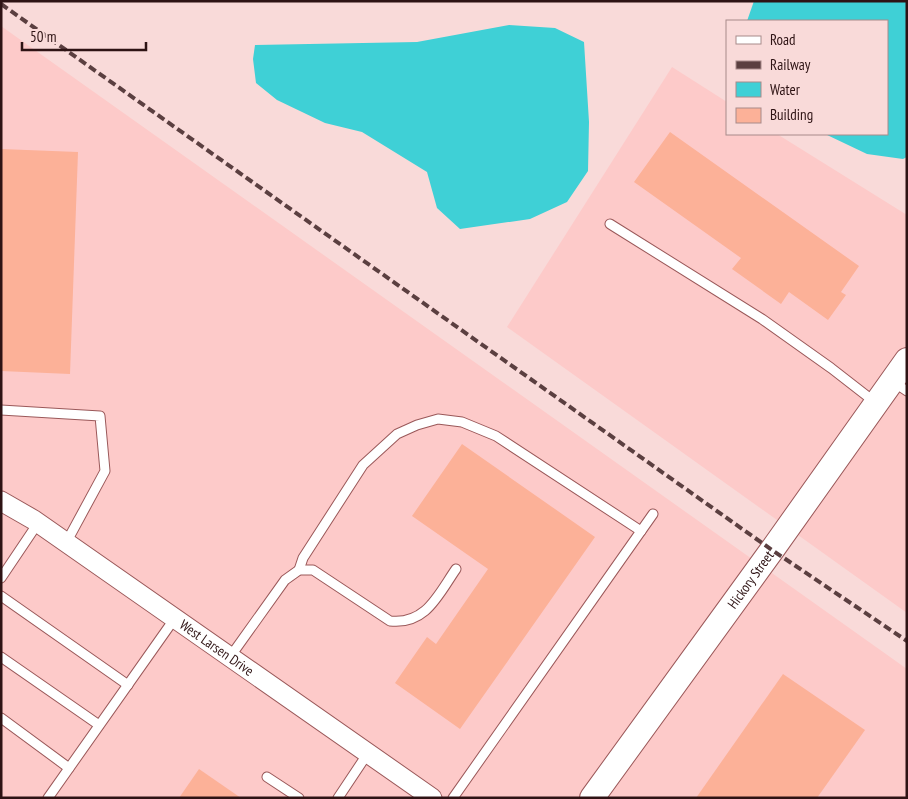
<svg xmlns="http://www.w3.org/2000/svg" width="908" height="799" viewBox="0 0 908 799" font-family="'PT Sans Narrow',sans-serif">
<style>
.built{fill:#fdcac9}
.water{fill:#3fd0d6}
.building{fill:#fcb198}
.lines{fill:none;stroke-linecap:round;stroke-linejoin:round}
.service-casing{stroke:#9a5859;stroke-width:11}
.minor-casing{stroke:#9a5859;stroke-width:21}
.tertiary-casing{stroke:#9a5859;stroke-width:26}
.service{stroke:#fff;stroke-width:9}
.minor{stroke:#fff;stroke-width:19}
.tertiary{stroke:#fff;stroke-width:24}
.rail{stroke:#5b3f40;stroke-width:4;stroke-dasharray:8 4;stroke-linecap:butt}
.labels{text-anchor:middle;stroke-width:4.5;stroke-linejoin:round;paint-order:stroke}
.street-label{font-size:14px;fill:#2e1314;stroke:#f9dad9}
</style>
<rect width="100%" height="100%" fill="#f9dad9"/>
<g class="built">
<polygon points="1,26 907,669 907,798 1,798"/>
<polygon points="672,67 727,102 727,134 777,134 907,215 907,613 507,327"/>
</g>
<g class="water">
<polygon points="754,1 907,1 907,157 903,159 867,154 825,134 887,134 887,21 747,21"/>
<polygon points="509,25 555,28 584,42 589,122 588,171 567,202 530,219 460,229 437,208 427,172 362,132 325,123 277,100 256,83 253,59 255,45 417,42"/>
</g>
<g class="building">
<polygon points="670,132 859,266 841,292 846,295 828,320 789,292 781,304 732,269 741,258 634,182"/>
<polygon points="1,149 78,152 70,374 1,371"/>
<polygon points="462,444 595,537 460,729 395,683 427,637 436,644 488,569 412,516"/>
<polygon points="783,674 865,730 817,798 696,798"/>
<polygon points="199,769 241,798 179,798"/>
</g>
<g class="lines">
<defs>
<g id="service">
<polyline points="610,224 762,319 831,368 876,403"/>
<polyline points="892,381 907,391"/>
<polyline points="1,410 100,416 105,471 66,543"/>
<polyline points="299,570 303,558 363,465 397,434 417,425 438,419 462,422 496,436 641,531"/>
<polyline points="1,578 38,523"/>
<polyline points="1,596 128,685"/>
<polyline points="1,657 99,725"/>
<path d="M230 657 285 580 299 570H313L390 621C426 625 438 595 456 569"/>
<polyline points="1,718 69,768"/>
<polyline points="267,777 299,798"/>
<polyline points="48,798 175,618"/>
<polyline points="338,798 368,753"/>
<polyline points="453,798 653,514"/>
</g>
<g id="minor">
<path id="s1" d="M1 501 34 520 432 798"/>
</g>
<g id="tertiary">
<path id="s2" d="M592 798 772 550 907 360"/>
</g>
</defs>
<use href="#service" class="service-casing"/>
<use href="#minor" class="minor-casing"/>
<use href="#tertiary" class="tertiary-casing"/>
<use href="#service" class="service"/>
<use href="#minor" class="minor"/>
<use href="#tertiary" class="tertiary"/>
<polyline class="rail" points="1,4 772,550 907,641"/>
</g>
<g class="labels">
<g class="street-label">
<text dy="5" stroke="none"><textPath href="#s2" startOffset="270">Hickory Street</textPath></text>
<text dy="5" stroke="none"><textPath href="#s1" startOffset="261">West Larsen Drive</textPath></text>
</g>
</g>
<rect width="908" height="799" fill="none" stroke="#2e1314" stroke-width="5"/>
<rect x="726" y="20" width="162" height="115" fill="#f9dad9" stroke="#a88a8a"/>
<rect x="736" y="36" width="25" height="8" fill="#ffffff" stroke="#a88a8a"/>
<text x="770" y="45" font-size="15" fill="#2e1314">Road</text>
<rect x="736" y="61" width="25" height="8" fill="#5b3f40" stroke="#a88a8a"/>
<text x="770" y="70" font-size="15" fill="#2e1314">Railway</text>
<rect x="736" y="82" width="25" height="15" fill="#3fd0d6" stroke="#a88a8a"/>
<text x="770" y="95" font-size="15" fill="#2e1314">Water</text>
<rect x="736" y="108" width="25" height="15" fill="#fcb198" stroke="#a88a8a"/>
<text x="770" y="120" font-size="15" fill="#2e1314">Building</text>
<path d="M22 42v8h124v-8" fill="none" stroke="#2e1314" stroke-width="2.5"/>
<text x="30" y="42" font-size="15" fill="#2e1314" stroke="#f9dad9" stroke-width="4" paint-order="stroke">50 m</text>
</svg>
